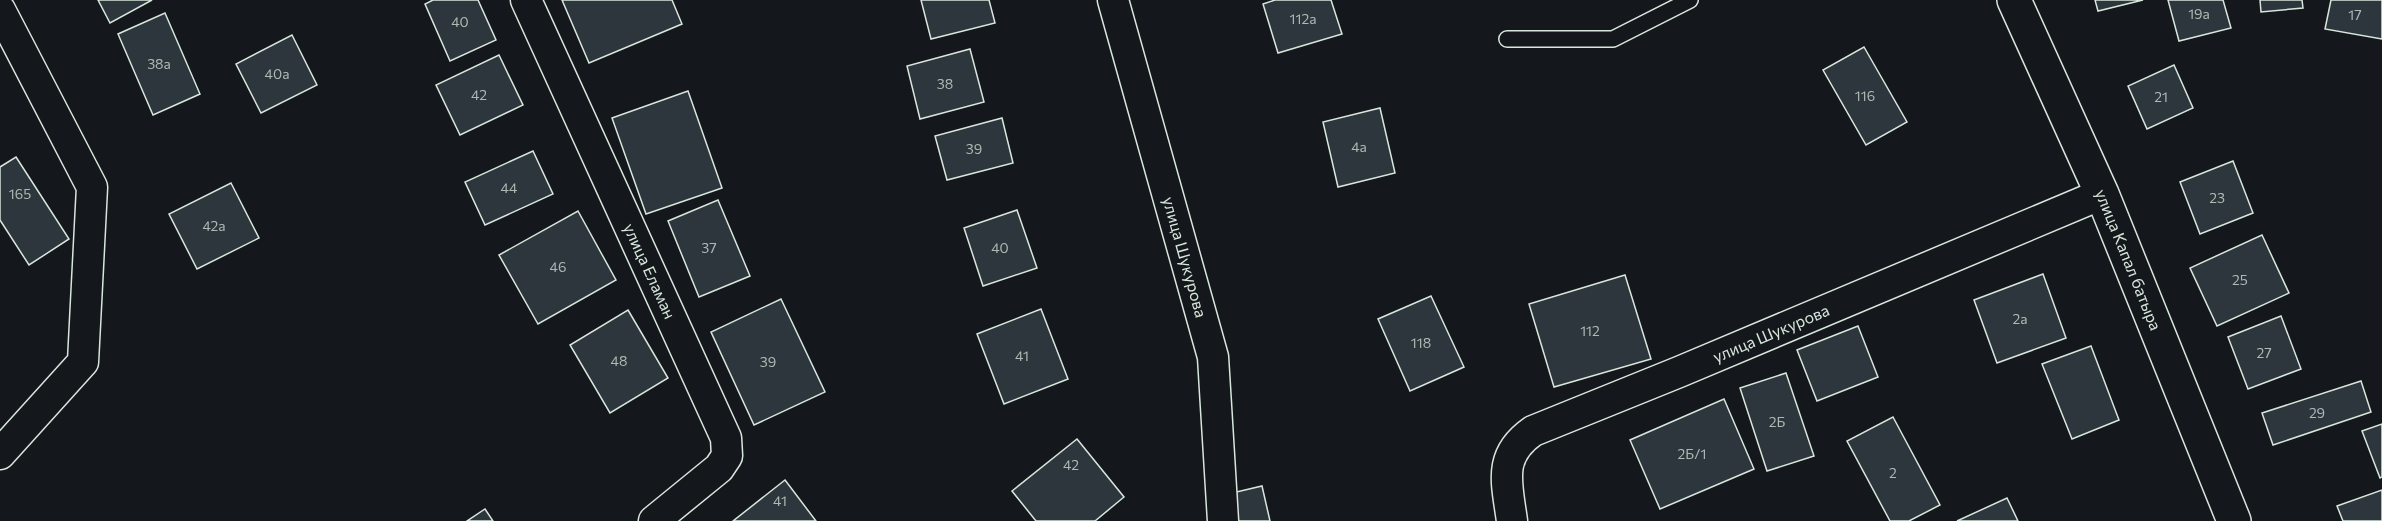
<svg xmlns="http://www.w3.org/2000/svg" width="2382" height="521" viewBox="0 0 2382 521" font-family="Commissioner,sans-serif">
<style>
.building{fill:#2c363c;stroke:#d8e6dc;stroke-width:1.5}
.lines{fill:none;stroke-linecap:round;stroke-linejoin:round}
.lane-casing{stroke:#d8e6dc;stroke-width:18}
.street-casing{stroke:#d8e6dc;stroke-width:33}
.secondary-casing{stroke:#d8e6dc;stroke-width:36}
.lane{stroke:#14181c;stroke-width:15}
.street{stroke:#14181c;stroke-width:30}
.secondary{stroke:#14181c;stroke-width:33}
.labels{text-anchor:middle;stroke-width:4.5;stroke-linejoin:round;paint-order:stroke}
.number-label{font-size:14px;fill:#adbab4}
.street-label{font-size:16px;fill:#d8e6dc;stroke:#14181c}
</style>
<rect width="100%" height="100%" fill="#14181c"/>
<g class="building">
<polygon points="98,0 152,0 110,23"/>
<polygon points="433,0 478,0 496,40 450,61 425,4"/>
<polygon points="562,0 672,0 682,24 589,63"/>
<polygon points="921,0 989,0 995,23 931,39"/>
<polygon points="1275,0 1331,0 1342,34 1278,53 1263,4"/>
<polygon points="2095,0 2143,0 2098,11"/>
<polygon points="2168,0 2223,0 2231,28 2179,41"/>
<polygon points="2260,0 2302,0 2303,8 2261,12"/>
<polygon points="2331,0 2382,0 2382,39 2325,29"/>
<polygon points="165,13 200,94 153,115 118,34"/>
<polygon points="292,35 317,85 261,113 236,64"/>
<polygon points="1864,47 1907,122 1866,145 1823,70"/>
<polygon points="970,49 984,102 920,119 907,66"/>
<polygon points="499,55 523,105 460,135 436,85"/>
<polygon points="2174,65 2193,108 2147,129 2128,86"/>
<polygon points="688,91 722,188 646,214 612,118"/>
<polygon points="1380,108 1395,173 1338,187 1323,122"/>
<polygon points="1002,118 1013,163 947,180 935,136"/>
<polygon points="533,151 553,194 485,225 465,182"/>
<polygon points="16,157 69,239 29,265 0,220 0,167"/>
<polygon points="2233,161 2253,213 2200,234 2180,182"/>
<polygon points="231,183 259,238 197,269 169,214"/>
<polygon points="718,200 750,276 699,297 668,221"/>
<polygon points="1017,210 1037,268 983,286 964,228"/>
<polygon points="578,211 616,280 538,324 499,255"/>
<polygon points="2262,235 2289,293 2217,326 2190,268"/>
<polygon points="2043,274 2066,338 1997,363 1974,300"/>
<polygon points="1625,275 1651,359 1554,387 1529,304"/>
<polygon points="1431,296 1464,367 1410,391 1378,319"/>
<polygon points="781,299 825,392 754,425 711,332"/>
<polygon points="1041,309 1068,379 1004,404 977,334"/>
<polygon points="628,310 668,378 610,413 570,345"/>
<polygon points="2281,316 2301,369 2248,389 2228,337"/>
<polygon points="1858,326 1878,377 1817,401 1797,350"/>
<polygon points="2091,346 2119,420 2072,439 2042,364"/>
<polygon points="1786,373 1814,456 1767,471 1740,388"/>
<polygon points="2361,381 2371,412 2273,445 2262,413"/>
<polygon points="1724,399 1754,469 1660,509 1630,440"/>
<polygon points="1893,417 1940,505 1909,521 1890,521 1847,441"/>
<polygon points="2382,424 2382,477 2380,478 2362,431"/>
<polygon points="1077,439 1124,497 1095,521 1036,521 1012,491"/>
<polygon points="785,480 816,521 733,521"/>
<polygon points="1262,486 1270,521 1238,521 1232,493"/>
<polygon points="2382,490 2382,521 2343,521 2337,506"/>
<polygon points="2007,498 2018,521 1957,521"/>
<polygon points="485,509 493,521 467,521"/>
</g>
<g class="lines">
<defs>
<polyline id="lane" points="1507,39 1613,39 1690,0"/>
<g id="street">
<path id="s1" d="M526 0 726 438 727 456 719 468 654 521"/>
<path id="s2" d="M1113 0 1213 357 1223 521"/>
<polyline points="0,10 92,187 83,362 0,454"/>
<path id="s3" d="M1512 521C1507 483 1497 456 1533 431L1679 372 2102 194"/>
</g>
<g id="secondary">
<path id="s4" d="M2014 0 2102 194 2234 521"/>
</g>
</defs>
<use href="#lane" class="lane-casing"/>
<use href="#street" class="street-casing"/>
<use href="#secondary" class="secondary-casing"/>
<use href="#lane" class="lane"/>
<use href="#street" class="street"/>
<use href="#secondary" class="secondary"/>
</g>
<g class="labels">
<g class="number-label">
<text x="2199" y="19">19а</text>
<text x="2355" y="20">17</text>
<text x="1303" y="24">112а</text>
<text x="460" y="27">40</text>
<text x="159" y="69">38а</text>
<text x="277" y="79">40а</text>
<text x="945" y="89">38</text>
<text x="479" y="100">42</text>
<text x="1865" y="101">116</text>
<text x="2161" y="102">21</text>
<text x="1359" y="152">4а</text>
<text x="974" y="154">39</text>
<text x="509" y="193">44</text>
<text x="20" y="199">165</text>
<text x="2217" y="203">23</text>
<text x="214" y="231">42а</text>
<text x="709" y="253">37</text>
<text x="1000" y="253">40</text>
<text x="558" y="272">46</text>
<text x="2240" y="285">25</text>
<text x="2020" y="324">2а</text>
<text x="1590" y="336">112</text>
<text x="1421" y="348">118</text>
<text x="2264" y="358">27</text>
<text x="1022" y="361">41</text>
<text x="619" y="366">48</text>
<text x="768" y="367">39</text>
<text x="2317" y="418">29</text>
<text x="1777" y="427">2Б</text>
<text x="1692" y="459">2Б/1</text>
<text x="1071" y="470">42</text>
<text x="1893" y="478">2</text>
<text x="780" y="506">41</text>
</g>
<g class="street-label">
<text dy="6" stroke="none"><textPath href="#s2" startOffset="267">улица Шукурова</textPath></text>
<text dy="6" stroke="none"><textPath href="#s4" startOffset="284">улица Капал батыра</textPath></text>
<text dy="6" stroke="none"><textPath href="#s1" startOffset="298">улица Еламан</textPath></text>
<text dy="6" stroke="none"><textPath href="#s3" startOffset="357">улица Шукурова</textPath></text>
</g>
</g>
</svg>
